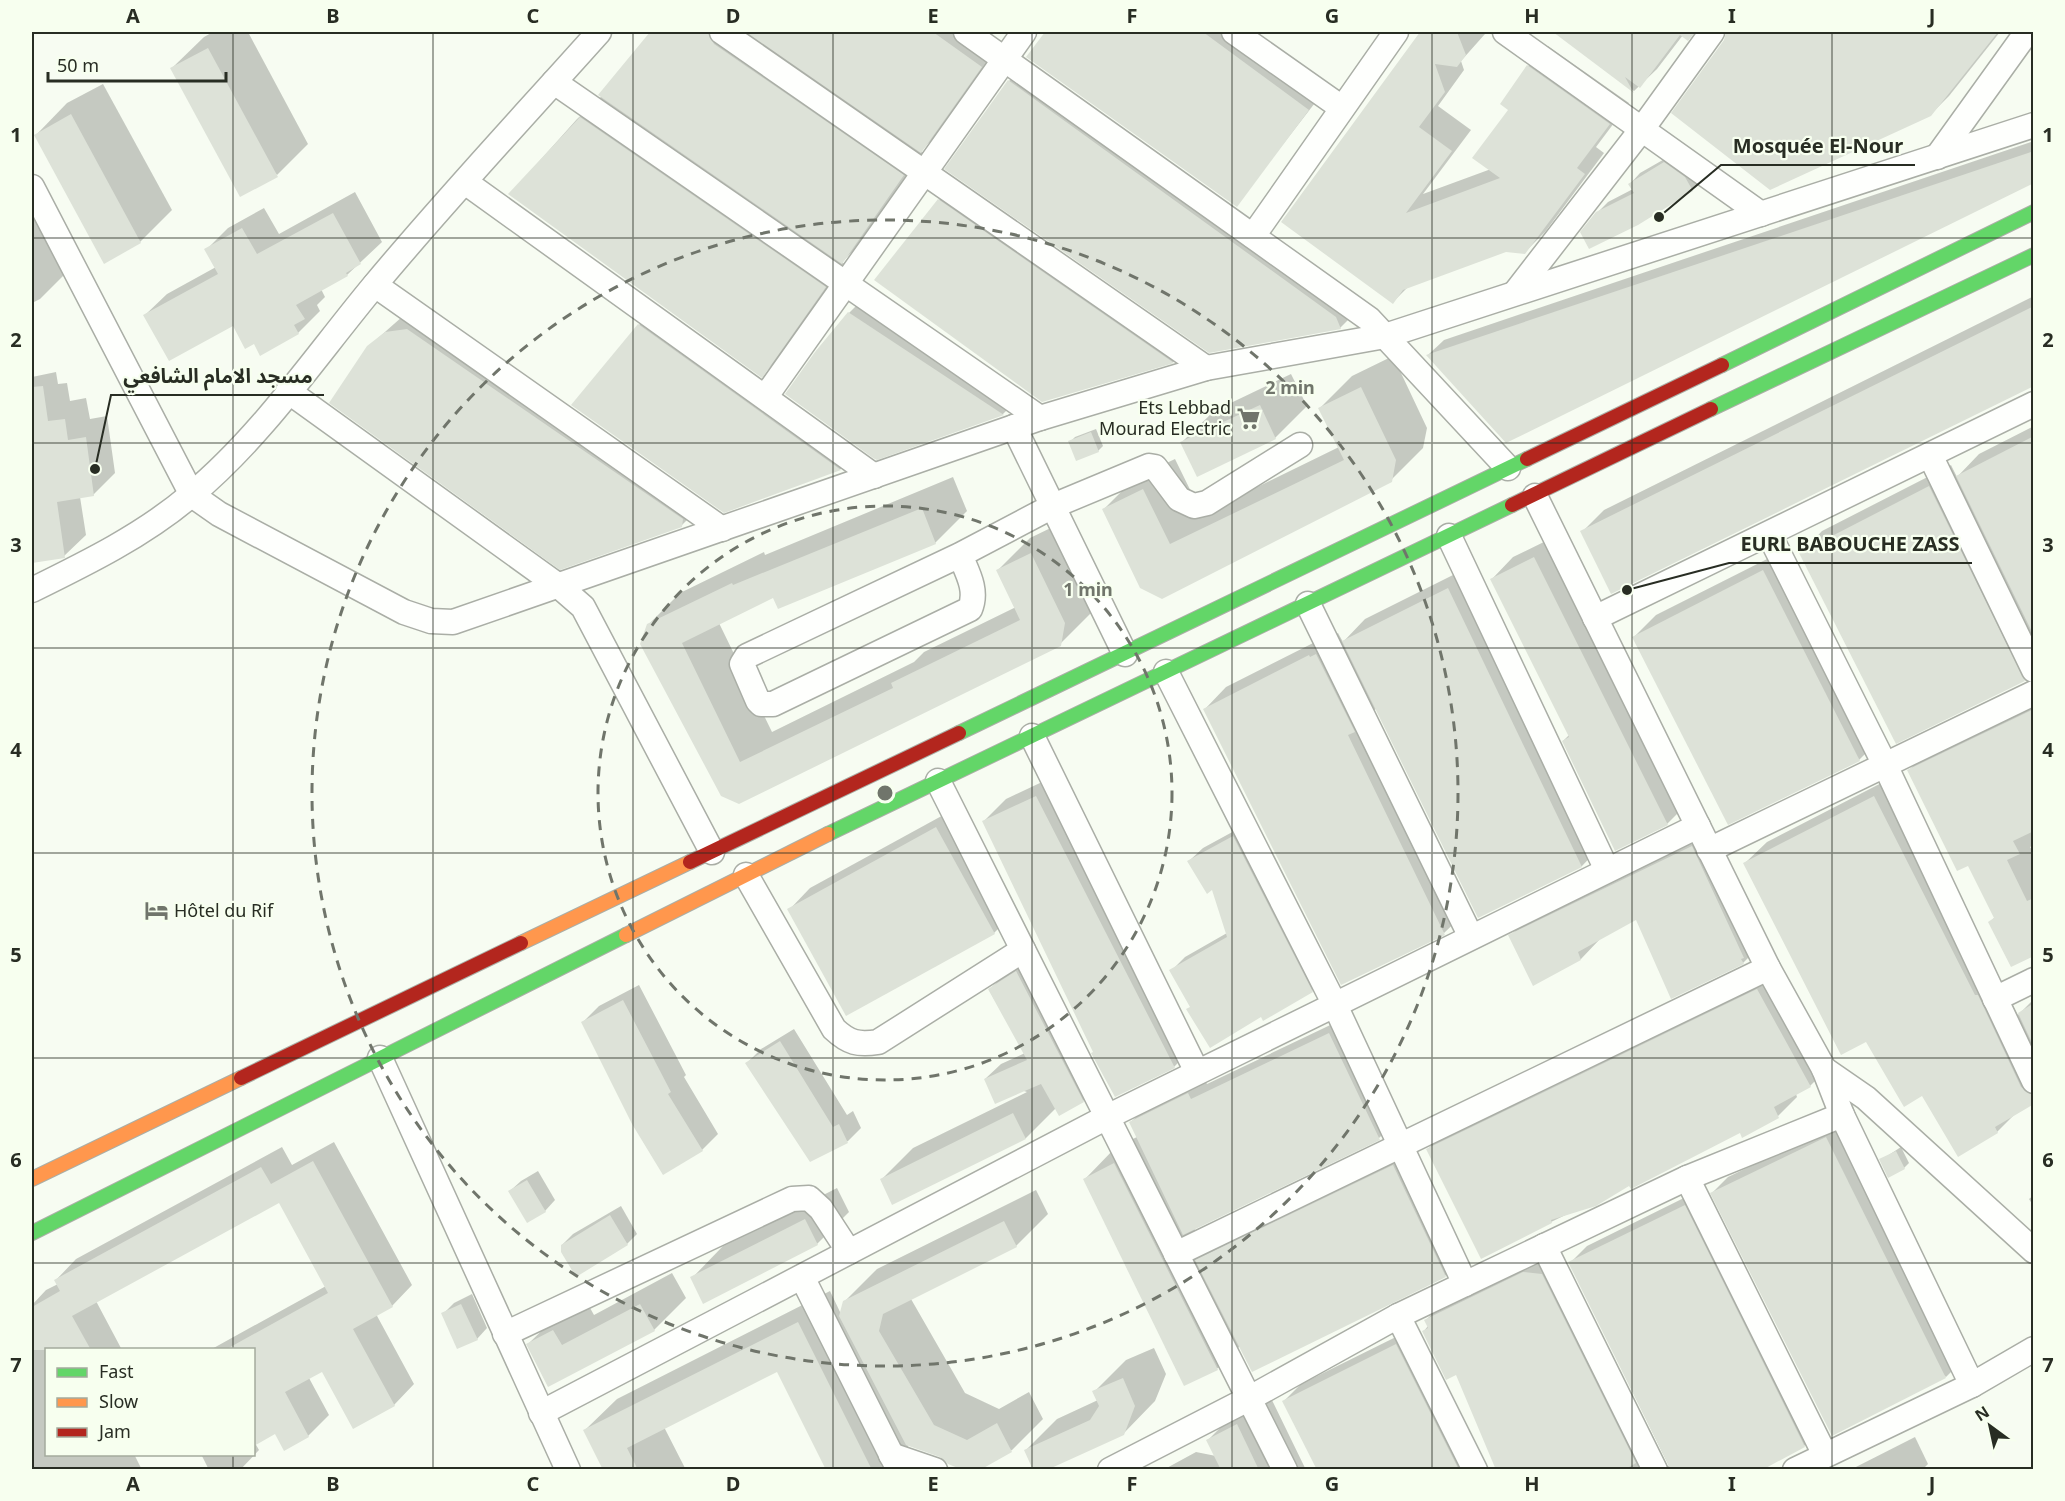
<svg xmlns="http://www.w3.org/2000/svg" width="2065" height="1501" viewBox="0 0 2065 1501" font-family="'Noto Sans','Noto Sans Arabic',sans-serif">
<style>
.shadow{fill:#0003}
.building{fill:#dde2d8}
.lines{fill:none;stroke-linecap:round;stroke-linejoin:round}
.street-casing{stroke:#aaaea6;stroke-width:27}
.fast-casing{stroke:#aaaea6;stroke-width:16}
.slow-casing{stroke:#aaaea6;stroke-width:16}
.jam-casing{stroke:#aaaea6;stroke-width:16}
.street{stroke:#fefffd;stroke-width:24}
.fast{stroke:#63d668;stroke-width:14}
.slow{stroke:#ff974d;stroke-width:14}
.jam{stroke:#b3261e;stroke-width:14}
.grid{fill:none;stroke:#282d23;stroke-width:1.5;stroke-opacity:0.55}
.ring{fill:none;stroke:#70756b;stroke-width:3;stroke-dasharray:10 8}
.labels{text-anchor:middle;stroke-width:4.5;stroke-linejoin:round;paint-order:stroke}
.poi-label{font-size:18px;fill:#282d23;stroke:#f7ffef;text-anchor:end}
.centre{fill:#70756b;stroke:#f7ffef;stroke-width:3}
.ring-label{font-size:18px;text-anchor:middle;font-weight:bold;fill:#70756b;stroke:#f7ffef;stroke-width:4.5;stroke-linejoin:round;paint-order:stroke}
.leader{fill:none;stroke:#282d23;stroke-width:2}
.callout-dot{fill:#282d23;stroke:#f7ffef;stroke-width:2}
.callout-label{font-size:20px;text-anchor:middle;font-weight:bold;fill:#282d23;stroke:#f7ffef;stroke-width:4.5;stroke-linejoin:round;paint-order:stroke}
.neatline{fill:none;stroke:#282d23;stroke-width:2}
.grid-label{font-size:20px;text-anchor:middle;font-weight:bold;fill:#282d23}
</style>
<rect width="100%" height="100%" fill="#f7fcf2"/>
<g class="shadow">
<polygon points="213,32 248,32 308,144 277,175 172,68 204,37"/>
<polygon points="652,32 984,32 1002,45 942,129 921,151 924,153 864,240 842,262 846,265 783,354 761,376 510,194 577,119 602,96 600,95"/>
<polygon points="1047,32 1227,32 1318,99 1236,205 1028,57"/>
<polygon points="1422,32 1485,32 1485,34 1461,61 1464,70 1438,106 1471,130 1423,194 1491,169 1528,66 1548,46 1629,103 1596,147 1604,153 1545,232 1525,252 1506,250 1409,286 1393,302 1283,221"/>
<polygon points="1555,32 1695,32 1688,39 1683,35 1657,69 1634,91"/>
<polygon points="1727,32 2000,32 1949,96 1931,114 1725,41"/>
<polygon points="1020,70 1351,317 1340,328 946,169 1009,81"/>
<polygon points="103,84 172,210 140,242 36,135 67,103"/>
<polygon points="2034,141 2034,181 1428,355 1444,340"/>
<polygon points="1675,153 1703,179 1692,190 1597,213 1608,202 1633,189 1630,184 1640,173"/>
<polygon points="955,184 1188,346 1173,362 1043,401 939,200"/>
<polygon points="355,192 382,242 347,275 321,289 325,297 317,305 320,311 298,333 255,342 233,324 145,315 167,294 216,267 206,250 228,228 264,208 279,234"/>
<polygon points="32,193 72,267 40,299 32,303"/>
<polygon points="2034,296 2034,384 1582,532 1604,510"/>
<polygon points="865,297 1019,398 1003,414 877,458 849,313"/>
<polygon points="655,309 856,453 841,469 724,511 639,325"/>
<polygon points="403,316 698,509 681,526 368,347"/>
<polygon points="1393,356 1427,428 1423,448 1391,480 1162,597 1103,510 1135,478 1175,459 1202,514 1339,447 1320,408 1352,376"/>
<polygon points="56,372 58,384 67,383 70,401 86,398 90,419 107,416 115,473 93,495 80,497 86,535 64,556 32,561 32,377"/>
<polygon points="1291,374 1307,406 1275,438 1182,442 1214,411"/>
<polygon points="2034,426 2034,668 2023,679 1801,553 1822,531 1951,465 1957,477 1979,454"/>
<polygon points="1096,429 1103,446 1098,451 1070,442 1075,437"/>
<polygon points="953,477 967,511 935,543 774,596 719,623 772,732 914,662 924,652 1016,607 998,570 1030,538 1063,522 1092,612 1060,644 739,803 648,625 680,593 764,552 765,555"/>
<polygon points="1556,536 1689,802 1667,824 1563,741 1570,734 1492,579 1513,557"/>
<polygon points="1785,550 1880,739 1859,760 1634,637 1656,615"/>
<polygon points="1469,567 1603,844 1582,866 1478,916 1377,708 1370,714 1466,912 1444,933 1205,709 1226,687 1331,634 1332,636 1338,633 1343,642 1365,619"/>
<polygon points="2034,700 2034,845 2030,847 2034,853 2034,954 1990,922 1995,917 1968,864 1909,770 1929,750"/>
<polygon points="1057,775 1195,1045 1174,1067 1094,1051 984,821 1006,799"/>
<polygon points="1895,776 2018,1015 2034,999 2034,1101 2018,1111 1997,1132 1923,1094 1867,1040 1745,863 1767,842"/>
<polygon points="958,807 1016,911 994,933 789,910 810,888"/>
<polygon points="1247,824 1325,977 1312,991 1262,1015 1191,1007 1171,971 1185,957 1227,933 1213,888 1189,861 1203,848"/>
<polygon points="1712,827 1763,943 1743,963 1636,918 1600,939 1581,959 1533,984 1510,936 1530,916"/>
<polygon points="1032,957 1099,1086 1083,1101 1056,1108 1026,1138 893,1203 881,1180 913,1148 1027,1092 985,1079 1001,1064 1025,1053 989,990 1005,974"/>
<polygon points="1777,971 1829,1067 1810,1086 1796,1094 1797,1097 1778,1116 1743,1136 1740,1131 1551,1222 1428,1149 1447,1130"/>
<polygon points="639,985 686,1075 684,1077 718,1134 702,1150 583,1022 599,1006"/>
<polygon points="1345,1018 1396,1122 1379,1138 1194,1228 1206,1252 1409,1150 1461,1260 1445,1276 1240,1346 1218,1368 1185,1384 1085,1179 1116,1147 1137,1137 1131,1122 1147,1106 1204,1078 1207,1084"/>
<polygon points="794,1029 847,1115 853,1111 861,1128 848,1141 810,1160 747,1063 761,1049"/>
<polygon points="1842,1122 1962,1361 1946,1377 1712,1193 1728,1177"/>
<polygon points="334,1142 412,1285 392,1306 376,1314 414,1384 394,1405 322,1370 309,1378 329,1415 308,1436 284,1449 275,1432 255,1443 259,1450 240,1470 209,1470 201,1454 254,1454 254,1350 210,1350 326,1286 280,1201 96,1301 122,1350 46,1350 46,1454 134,1454 142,1470 32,1470 32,1335 37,1332 32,1322 32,1305 46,1290 58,1284 56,1280 76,1259 282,1147 292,1165"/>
<polygon points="1901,1147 1909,1163 1904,1168 1881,1160"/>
<polygon points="538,1171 555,1200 545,1211 510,1191 521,1181"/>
<polygon points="837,1188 849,1212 817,1244 704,1302 692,1278 723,1246"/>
<polygon points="1702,1189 1822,1429 1804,1446 1758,1470 1498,1470 1456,1373 1423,1332 1428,1326 1426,1320 1443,1303 1541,1256 1665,1465 1669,1466 1570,1263 1587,1246"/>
<polygon points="1036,1190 1048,1214 1016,1246 911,1299 965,1393 999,1409 1029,1392 1043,1419 1012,1450 977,1470 907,1444 920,1470 828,1470 778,1370 664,1427 686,1470 605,1470 585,1430 617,1399 830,1291 841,1314 845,1301 877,1269"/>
<polygon points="2034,1195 2034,1207 2029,1199"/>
<polygon points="621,1206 637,1234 627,1244 562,1245 573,1234"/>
<polygon points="672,1273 686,1298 654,1330 549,1385 528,1344 560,1313 585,1299 594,1315"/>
<polygon points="472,1294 487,1328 477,1339 443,1314 454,1303"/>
<polygon points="1414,1328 1486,1470 1318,1470 1284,1401 1301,1384"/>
<polygon points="1154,1348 1166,1374 1155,1401 1123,1434 1026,1450 1057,1419 1098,1400 1094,1392 1126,1360"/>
<polygon points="1269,1394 1306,1470 1163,1470 1196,1452 1216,1456 1208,1440 1240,1408"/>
<polygon points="1915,1437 1928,1464 1922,1470 1850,1470"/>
</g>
<g class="building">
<polygon points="650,32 708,32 714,44 904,175 842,264 598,95"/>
<polygon points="746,32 933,32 982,67 921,153"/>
<polygon points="1045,32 1203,32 1309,110 1237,207 1026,57"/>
<polygon points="1420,32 1457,32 1466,55 1457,67 1435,64 1445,92 1419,127 1452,151 1406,213 1500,178 1472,158 1508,110 1500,104 1527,65 1610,124 1577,168 1585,174 1525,254 1506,252 1403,290 1393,304 1281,222"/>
<polygon points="1553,32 1695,32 1688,41 1680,35 1640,88 1625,77 1634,93"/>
<polygon points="1726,32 1998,32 1931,116 1770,190 1671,113 1724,40"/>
<polygon points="208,48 278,177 240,197 170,68"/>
<polygon points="1008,80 1336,317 1341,329 1209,353 944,169"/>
<polygon points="71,114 141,243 104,264 34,135"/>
<polygon points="580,117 826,287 762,378 508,194"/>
<polygon points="2034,151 2034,183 1506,443 1426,355"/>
<polygon points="1664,162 1685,177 1693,191 1638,225 1589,249 1580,232 1596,212 1634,193 1628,184"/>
<polygon points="938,199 1174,363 1042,402 874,280"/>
<polygon points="333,213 361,264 346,273 348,276 296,305 305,319 294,325 299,334 260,356 254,344 245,349 233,326 169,361 143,315 218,274 204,249 242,228 257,254"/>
<polygon points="2034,306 2034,386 1611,594 1580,531"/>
<polygon points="848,312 1004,415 877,460 873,458 785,394 815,352"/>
<polygon points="638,324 841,470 724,513 571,405"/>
<polygon points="407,329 683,519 682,527 560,570 329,403 367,346 385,332"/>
<polygon points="43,386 48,421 65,419 68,440 86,437 94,496 57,502 65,558 32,563 32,387"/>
<polygon points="1361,387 1396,460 1392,482 1162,599 1140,588 1102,509 1143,489 1170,544 1344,460 1318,408"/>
<polygon points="1260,405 1276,439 1197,477 1180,442"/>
<polygon points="1091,432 1099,452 1076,461 1068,441"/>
<polygon points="2034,436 2034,636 1956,476"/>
<polygon points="1929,486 2025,681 1896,744 1799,553"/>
<polygon points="922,508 936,544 778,609 773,598 682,643 740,762 893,688 891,683 1020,620 996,570 1031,553 1065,623 1061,646 739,804 721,796 640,644 647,624 732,583 733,585"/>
<polygon points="1534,557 1668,825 1615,851 1562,741 1569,737 1490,579"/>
<polygon points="1763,570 1860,761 1728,825 1632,637"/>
<polygon points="1448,588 1582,867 1478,918 1342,641"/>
<polygon points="1316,654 1355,732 1348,735 1445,935 1341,985 1203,709 1309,655 1310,657"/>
<polygon points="2034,709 2034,831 2013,841 2020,854 2007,860 2027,901 2034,898 2034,956 2011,967 1988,922 1994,918 1968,866 1957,871 1907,770"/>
<polygon points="1036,796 1175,1068 1115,1097 1091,1053 1093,1052 982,821"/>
<polygon points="1874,796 1975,995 1978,995 2021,1087 2034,1095 2034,1104 1995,1127 1998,1133 1958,1157 1922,1096 1904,1107 1866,1042 1841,1055 1743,863"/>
<polygon points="936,827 995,934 846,1016 787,909"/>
<polygon points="1233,836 1313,992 1263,1021 1261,1017 1210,1048 1186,1009 1190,1007 1169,970 1227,937 1212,890 1207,894 1187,861"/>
<polygon points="1692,846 1744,958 1741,959 1744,964 1671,999 1636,920 1578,952 1581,960 1533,986 1508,935"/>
<polygon points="1016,971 1084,1102 1059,1116 1041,1084 995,1104 984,1079 1027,1060 988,989"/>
<polygon points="1757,989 1811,1087 1774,1107 1779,1118 1742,1138 1740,1133 1631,1189 1629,1186 1596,1206 1551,1220 1552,1223 1481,1259 1426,1149"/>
<polygon points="623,1000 671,1092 668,1094 703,1151 663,1175 632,1124 581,1022"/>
<polygon points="2034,1003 2034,1047 2018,1013"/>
<polygon points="1329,1033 1380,1140 1183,1235 1129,1122 1188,1093 1191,1099"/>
<polygon points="780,1041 833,1127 839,1124 848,1143 810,1162 745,1063"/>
<polygon points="1013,1113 1026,1139 892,1205 880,1179"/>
<polygon points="1826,1137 1946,1378 1832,1436 1710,1193"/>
<polygon points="1896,1151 1905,1169 1888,1178 1879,1159"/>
<polygon points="313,1161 393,1307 353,1329 395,1406 353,1429 322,1372 285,1392 309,1437 284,1451 275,1434 254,1446 254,1350 225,1350 328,1293 279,1203 72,1316 91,1350 32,1350 32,1307 60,1291 54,1280 261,1167 271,1184"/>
<polygon points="1114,1163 1218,1370 1184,1386 1083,1179"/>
<polygon points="1393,1165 1446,1277 1252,1372 1195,1260"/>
<polygon points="527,1180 546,1212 527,1223 508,1191"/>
<polygon points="1685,1205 1805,1447 1762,1470 1671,1470 1568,1262"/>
<polygon points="610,1215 628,1245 576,1277 561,1252 561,1245"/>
<polygon points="805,1219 818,1245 703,1304 690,1277"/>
<polygon points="1004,1221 1017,1247 883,1314 879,1331 934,1425 967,1440 997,1423 1012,1452 980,1470 963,1470 948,1464 940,1457 906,1445 839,1316 843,1301"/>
<polygon points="1523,1272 1542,1274 1636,1463 1624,1470 1496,1470 1456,1375 1446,1380 1422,1331 1428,1328 1424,1320"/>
<polygon points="461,1304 478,1340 457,1349 441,1313"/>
<polygon points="640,1304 655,1331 548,1387 526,1344 553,1330 562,1345"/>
<polygon points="798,1322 872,1470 826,1470 777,1372 627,1448 638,1470 603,1470 583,1430"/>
<polygon points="1396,1344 1459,1470 1317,1470 1282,1401"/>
<polygon points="1123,1378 1135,1406 1124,1435 1047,1470 1033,1470 1024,1450 1090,1420 1099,1406 1092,1391"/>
<polygon points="1237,1424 1259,1470 1221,1470 1206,1440"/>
</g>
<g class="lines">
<defs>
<g id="street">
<polyline points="722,32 1206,368"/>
<polyline points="966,32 1369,319 1508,468"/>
<polyline points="1234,32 1342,108"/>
<polyline points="1505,32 1761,214"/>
<polyline points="554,82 1040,418"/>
<polyline points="1937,157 2027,32"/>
<polyline points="465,182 874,476"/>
<polyline points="32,187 192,495 219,514 404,612 431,621 453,622 1040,418 1206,368 1385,336 2034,125"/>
<polyline points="1253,236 1396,32"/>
<polyline points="375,285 722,529"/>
<polyline points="1515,293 1642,129 1712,32"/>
<polyline points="288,391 560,587 583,607 712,852"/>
<polyline points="766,396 1024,32"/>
<polyline points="1014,427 1125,654"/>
<polyline points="1930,455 2034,670"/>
<polyline points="1535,496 1768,968 1824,1069 1842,1115 1972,1385"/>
<polyline points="1769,534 1885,765 2034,1081"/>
<polyline points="1449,536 1607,870"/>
<path d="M960 555C967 572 978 590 970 609L773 704H761L758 701 742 664 747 656 960 555 1053 506 1149 466 1155 467 1179 499 1194 506 1207 503 1300 445"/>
<path d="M32 590C87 563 144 535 191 495 261 437 315 357 373 287 446 199 524 116 599 32"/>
<polyline points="1308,604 1471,937"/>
<polyline points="1595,618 2034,404"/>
<polyline points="1166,672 1334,1003 1465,1284"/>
<polyline points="1032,736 1197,1072"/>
<polyline points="938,781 1285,1470"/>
<polyline points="1709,850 2034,693"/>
<path d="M746 875 834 1029C849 1043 858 1045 878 1042L1023 950"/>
<polyline points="1995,999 2034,980"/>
<polyline points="380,1058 568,1470"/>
<polyline points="1824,1069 1866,1098 2034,1251"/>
<polyline points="1687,1178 1825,1455"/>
<polyline points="1544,1246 1655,1470"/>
<polyline points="1176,1254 1768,968"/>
<polyline points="802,1277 899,1470"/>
<polyline points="1398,1316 1475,1470"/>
<polyline points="505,1334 792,1199 809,1198 821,1209 849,1252"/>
<polyline points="541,1413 1107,1117 1698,826"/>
<polyline points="891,1455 935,1470"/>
<polyline points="1110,1470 1250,1398 1398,1316 1687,1178 1842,1115"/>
<polyline points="1795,1470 1972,1385 2034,1349"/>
</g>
<g id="fast">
<polyline points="1722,365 2034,212"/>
<polyline points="1711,409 2034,255"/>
<polyline points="959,733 1527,459"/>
<polyline points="828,834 1512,505"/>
<polyline points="32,1233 626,935"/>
</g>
<g id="slow">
<polyline points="626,935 828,834"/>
<polyline points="521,943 690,862"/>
<polyline points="32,1179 241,1078"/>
</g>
<g id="jam">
<polyline points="1527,459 1722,365"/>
<polyline points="1512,505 1711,409"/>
<polyline points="690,862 959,733"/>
<polyline points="241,1078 521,943"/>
</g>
</defs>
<use href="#street" class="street-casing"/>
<use href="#fast" class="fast-casing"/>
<use href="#slow" class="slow-casing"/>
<use href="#jam" class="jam-casing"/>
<use href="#street" class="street"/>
<use href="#fast" class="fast"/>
<use href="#slow" class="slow"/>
<use href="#jam" class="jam"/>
</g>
<path class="grid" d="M233 32V1350M433 32V1470M633 32V1470M833 32V1470M1032 32V1470M1232 32V1470M1432 32V1470M1632 32V1470M1832 32V1470M32 238H2034M32 443H2034M32 648H2034M32 853H2034M32 1058H2034M32 1263H2034M233 1454V1470"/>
<g class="ring">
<circle cx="885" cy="793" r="287"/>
<circle cx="885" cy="793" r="573"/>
</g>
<defs>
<symbol id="supermarket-bare" viewBox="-9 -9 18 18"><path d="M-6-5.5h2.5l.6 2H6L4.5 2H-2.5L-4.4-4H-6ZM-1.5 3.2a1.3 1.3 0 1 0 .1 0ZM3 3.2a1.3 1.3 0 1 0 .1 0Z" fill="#70756b" stroke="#f7ffef" stroke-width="2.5" paint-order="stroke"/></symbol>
<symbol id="hotel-bare" viewBox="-9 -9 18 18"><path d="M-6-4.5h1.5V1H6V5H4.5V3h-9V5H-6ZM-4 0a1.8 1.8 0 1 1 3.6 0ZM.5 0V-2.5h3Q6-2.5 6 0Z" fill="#70756b" stroke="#f7ffef" stroke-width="2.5" paint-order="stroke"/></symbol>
</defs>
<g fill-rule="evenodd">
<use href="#supermarket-bare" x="1232" y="402" width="33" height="33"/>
<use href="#hotel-bare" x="140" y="894" width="33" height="33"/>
</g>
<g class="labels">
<g class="poi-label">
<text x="1231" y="414">Ets Lebbad<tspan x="1231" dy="21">Mourad Electric</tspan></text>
<text x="174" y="917" text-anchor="start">Hôtel du Rif</text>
</g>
</g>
<circle cx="885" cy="793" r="9" class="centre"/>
<g class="ring-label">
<text x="1290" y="394">2 min</text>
<text x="1088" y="596">1 min</text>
</g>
<path class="leader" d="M1659 217L1721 165H1915M95 469L111 395H324M1627 590L1729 563H1972"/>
<g class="callout-dot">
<circle cx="1659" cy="217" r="6"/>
<circle cx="95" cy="469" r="6"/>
<circle cx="1627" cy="590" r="6"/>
</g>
<g class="callout-label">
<text x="1818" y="153">Mosquée El-Nour</text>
<text x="218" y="383">مسجد الامام الشافعي</text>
<text x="1850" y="551">EURL BABOUCHE ZASS</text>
</g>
<rect width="2065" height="1501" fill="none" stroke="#f7ffef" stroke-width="66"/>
<rect x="45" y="1348" width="210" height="108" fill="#f7ffef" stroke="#a4ab9d" stroke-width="1.5"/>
<rect x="57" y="1368" width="30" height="9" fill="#63d668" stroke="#a4ab9d" stroke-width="1.5"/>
<text x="99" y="1378" font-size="18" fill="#282d23">Fast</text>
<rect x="57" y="1398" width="30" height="9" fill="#ff974d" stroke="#a4ab9d" stroke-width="1.5"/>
<text x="99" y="1408" font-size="18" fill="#282d23">Slow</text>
<rect x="57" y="1428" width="30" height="9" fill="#b3261e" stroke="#a4ab9d" stroke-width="1.5"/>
<text x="99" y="1438" font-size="18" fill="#282d23">Jam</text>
<g transform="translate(1990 1426) rotate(327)" stroke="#f7ffef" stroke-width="4.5" paint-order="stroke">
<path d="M0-4.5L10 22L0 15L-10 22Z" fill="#282d23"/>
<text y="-9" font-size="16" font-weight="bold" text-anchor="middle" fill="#282d23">N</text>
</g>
<path d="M48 72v9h178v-9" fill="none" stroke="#282d23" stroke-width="3"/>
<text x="57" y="72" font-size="18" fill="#282d23" stroke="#f7ffef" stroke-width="4.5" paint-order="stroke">50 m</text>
<rect x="33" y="33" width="1999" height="1435" class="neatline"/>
<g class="grid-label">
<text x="133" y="23">A</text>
<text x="333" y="23">B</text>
<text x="533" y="23">C</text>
<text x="733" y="23">D</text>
<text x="933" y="23">E</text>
<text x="1132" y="23">F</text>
<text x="1332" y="23">G</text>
<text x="1532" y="23">H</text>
<text x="1732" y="23">I</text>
<text x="1932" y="23">J</text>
<text x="16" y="142">1</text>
<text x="2048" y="142">1</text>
<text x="16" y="347">2</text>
<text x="2048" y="347">2</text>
<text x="16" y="552">3</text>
<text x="2048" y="552">3</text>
<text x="16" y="757">4</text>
<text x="2048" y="757">4</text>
<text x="16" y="962">5</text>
<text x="2048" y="962">5</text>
<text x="16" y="1167">6</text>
<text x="2048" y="1167">6</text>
<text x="16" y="1372">7</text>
<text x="2048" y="1372">7</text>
<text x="133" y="1491">A</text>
<text x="333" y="1491">B</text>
<text x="533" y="1491">C</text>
<text x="733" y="1491">D</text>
<text x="933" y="1491">E</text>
<text x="1132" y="1491">F</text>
<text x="1332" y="1491">G</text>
<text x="1532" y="1491">H</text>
<text x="1732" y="1491">I</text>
<text x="1932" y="1491">J</text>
</g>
</svg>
